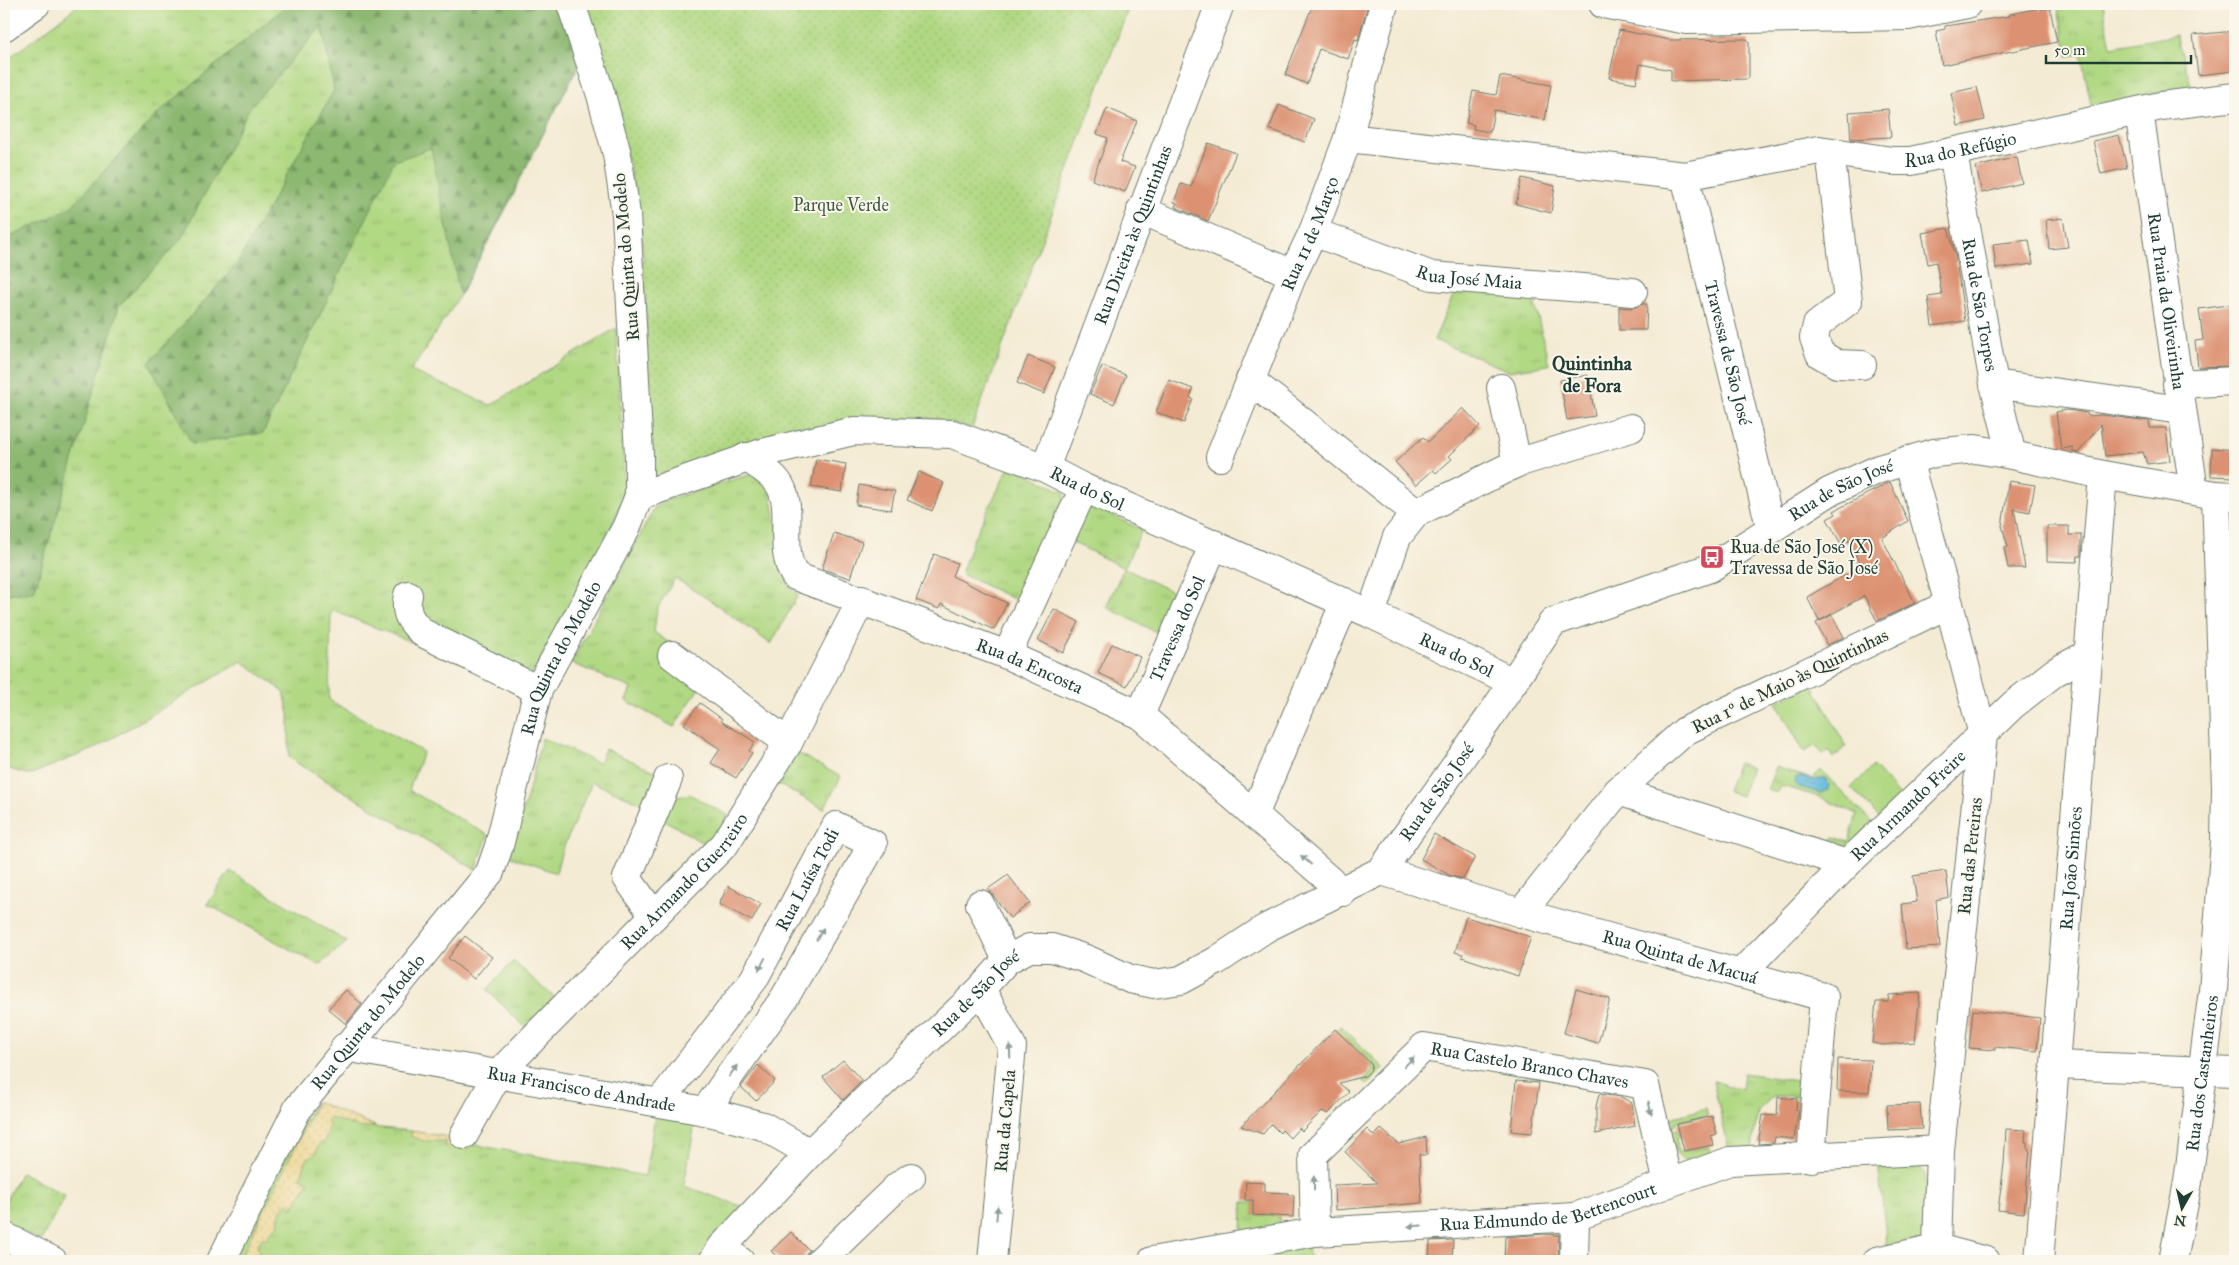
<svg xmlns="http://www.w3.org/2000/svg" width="2239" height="1265" viewBox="0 0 2239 1265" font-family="'IM FELL Great Primer',serif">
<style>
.grass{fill:url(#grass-tufts);stroke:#688a5c}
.forest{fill:url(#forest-firs);stroke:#567a52}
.sand{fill:url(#sand-dots);stroke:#868c69}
.park{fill:url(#park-dots);stroke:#688a5c}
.garden{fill:#b1d883;stroke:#688a5c}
.water{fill:url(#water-ripples);stroke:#3d7a86}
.building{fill:#dc9272}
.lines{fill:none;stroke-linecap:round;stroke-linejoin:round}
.minor-casing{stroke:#6a7a6c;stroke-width:30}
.minor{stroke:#fff;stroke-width:28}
.oneway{fill:#8f9e9a}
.labels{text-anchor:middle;stroke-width:4;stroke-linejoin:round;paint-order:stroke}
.street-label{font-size:18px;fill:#1f3d34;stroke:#fbf7ec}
.park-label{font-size:18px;fill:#3c5c44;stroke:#fbf7ec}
.poi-label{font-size:18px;fill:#1f3d34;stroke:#fbf7ec;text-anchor:start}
.neighbourhood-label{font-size:19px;font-weight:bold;fill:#1f3d34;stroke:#fbf7ec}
</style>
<defs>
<pattern id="grass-tufts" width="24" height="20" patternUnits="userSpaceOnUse" patternTransform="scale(1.25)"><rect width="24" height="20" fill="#b1d883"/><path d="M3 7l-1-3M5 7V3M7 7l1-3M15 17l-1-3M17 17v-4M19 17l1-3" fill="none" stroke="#98ba72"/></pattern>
<pattern id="forest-firs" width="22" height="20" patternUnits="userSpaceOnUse" patternTransform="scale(1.25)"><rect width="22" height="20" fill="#8cb871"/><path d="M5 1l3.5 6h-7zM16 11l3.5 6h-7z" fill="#72975e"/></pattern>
<pattern id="sand-dots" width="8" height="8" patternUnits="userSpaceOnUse" patternTransform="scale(1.25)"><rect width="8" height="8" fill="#eeda9e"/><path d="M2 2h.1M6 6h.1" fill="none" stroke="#ccbc89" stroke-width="1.8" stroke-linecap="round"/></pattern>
<pattern id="park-dots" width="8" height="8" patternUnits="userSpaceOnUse" patternTransform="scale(1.25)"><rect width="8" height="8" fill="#b1d883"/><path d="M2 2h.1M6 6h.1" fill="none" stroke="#98ba72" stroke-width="1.8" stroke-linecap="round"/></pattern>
<pattern id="water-ripples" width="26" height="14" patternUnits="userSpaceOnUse" patternTransform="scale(1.25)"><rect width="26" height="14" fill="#5bb7d9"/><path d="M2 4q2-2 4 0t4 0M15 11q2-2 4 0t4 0" fill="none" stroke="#4b96b1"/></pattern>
</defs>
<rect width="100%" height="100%" fill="#fbf7ec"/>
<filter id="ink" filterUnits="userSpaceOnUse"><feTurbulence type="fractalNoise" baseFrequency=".02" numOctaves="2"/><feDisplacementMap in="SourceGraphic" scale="10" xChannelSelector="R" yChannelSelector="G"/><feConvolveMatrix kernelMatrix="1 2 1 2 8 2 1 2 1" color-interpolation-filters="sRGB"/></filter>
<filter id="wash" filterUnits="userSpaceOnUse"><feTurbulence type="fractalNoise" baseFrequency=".0096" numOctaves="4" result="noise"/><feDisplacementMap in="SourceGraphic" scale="20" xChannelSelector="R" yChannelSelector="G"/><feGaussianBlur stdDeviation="1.12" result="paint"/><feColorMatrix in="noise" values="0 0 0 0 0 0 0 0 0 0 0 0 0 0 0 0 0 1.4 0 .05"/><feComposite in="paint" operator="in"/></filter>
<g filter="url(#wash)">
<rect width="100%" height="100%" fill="#f4ebd4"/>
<g class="grass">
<polygon points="80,4 562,4 515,192 460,295 411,371 491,405 616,328 625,494 608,535 525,687 331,610 329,700 423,752 409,790 488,835 476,870 295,762 289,756 289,714 284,692 242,661 94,749 29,775 4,767 4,62"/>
<polygon points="2057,4 2103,4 2111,47 2176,35 2192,88 2157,93 2092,109 2081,54 2068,56"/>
<polygon points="1456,289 1533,296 1549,365 1509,371 1434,340"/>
<polygon points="1010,465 1063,492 1068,504 1051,530 1016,600 961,574 973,540"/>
<polygon points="749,475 757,476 769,483 788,585 798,595 771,644 711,601 675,578 657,609 654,632 676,648 699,688 674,727 626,701 631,688 571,663 655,507 667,500"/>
<polygon points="1091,507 1101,510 1142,530 1124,568 1179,595 1160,634 1106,607 1124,568 1072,542 1086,509"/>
<polygon points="542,738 599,763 605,749 662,774 648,806 592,782 561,853 556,873 508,856 526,801"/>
<polygon points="794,751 841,777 824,809 776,783"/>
<polygon points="1776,767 1812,779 1821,770 1874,825 1848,850 1817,843 1819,837 1830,841 1834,837 1849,842 1857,814 1819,797 1782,786 1777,793 1767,790"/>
<polygon points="689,794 729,816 708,846 661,818 670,799"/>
<polygon points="230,871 347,942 319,965 207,904"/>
<polygon points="513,961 555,998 525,1027 487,990"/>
<polygon points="1744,1073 1803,1082 1800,1119 1797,1119 1798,1096 1773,1096 1758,1111 1752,1148 1730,1154 1713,1081 1725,1083 1724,1086 1742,1089"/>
<polygon points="313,1105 372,1127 411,1131 411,1133 645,1176 655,1116 695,1123 684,1186 744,1207 702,1261 232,1261"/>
<polygon points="1915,1160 1926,1176 1925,1238 1887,1246 1878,1163"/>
<polygon points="21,1172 65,1196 41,1241 4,1221 4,1204"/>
<polygon points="1243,1202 1253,1202 1253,1215 1279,1216 1282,1228 1242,1234"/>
<polygon points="1308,1246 1310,1261 1199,1261"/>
</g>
<polygon class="forest" points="289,4 562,4 582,59 460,295 431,148 394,161 263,433 192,444 149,363 237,264 334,90 322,26 250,107 181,239 119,306 34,592 4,594 4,240 70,208 159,112"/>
<g class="sand">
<path d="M317 1102 375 1126 361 1128 330 1118 327 1122 330 1126 324 1142 319 1144 316 1153 307 1159 300 1178 306 1180 308 1184 292 1209 290 1203C278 1206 280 1216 278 1225L269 1233 267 1239 263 1237 257 1245 259 1251 257 1261H239Z"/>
<polygon points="411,1131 449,1137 473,1144 466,1150 453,1144 445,1147 446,1141 424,1141 411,1137"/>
</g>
<polygon class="park" points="577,4 1130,4 972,428 927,418 883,420 665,478 652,476 643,382 646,319 641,225 629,165"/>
<g class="garden">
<polygon points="1812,684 1846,746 1834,758 1829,750 1824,755 1815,746 1804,752 1776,702"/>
<polygon points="1738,763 1752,768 1741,796 1727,791"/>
<polygon points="1873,766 1902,798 1881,819 1851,788"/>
<polygon points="1341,1026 1384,1068 1367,1085 1363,1081 1372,1072 1373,1064 1345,1038 1330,1046 1324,1040"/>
<polygon points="1706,1108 1708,1115 1676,1122 1676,1125 1669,1127 1667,1119"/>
<path d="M1677 1129 1679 1137 1676 1138 1679 1152 1709 1147 1712 1159C1679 1164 1678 1163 1669 1130Z"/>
</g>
<polygon class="water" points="1800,776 1814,780 1825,778 1829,784 1828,790 1819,793 1797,786 1795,783 1796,777 1799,778"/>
<g id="blocks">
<g class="building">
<polygon points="1313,4 1368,4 1358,40 1355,39 1348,59 1319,49 1307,84 1285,75"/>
<polygon points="2040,8 2040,10 2050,8 2057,42 1942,65 1936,31 1945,29 1945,26 2010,16 2010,14"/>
<polygon points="1619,30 1670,40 1747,39 1749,42 1749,77 1748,79 1671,81 1671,70 1640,64 1636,83 1609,78"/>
<polygon points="2235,31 2235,71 2198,75 2193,35"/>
<polygon points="1500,76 1551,85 1545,120 1494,110 1490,132 1473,129 1474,125 1466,123 1473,91 1496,95"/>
<polygon points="1977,87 1985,120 1958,126 1951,93"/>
<polygon points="1279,105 1314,119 1305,142 1269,129"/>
<polygon points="1107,108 1137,121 1120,162 1135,167 1125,192 1092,180 1108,138 1097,134"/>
<polygon points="1888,109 1891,137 1851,139 1849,112"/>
<polygon points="2119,135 2127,168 2101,174 2093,141"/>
<polygon points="1208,143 1236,153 1208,221 1175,207 1177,203 1174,202 1181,184 1191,187"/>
<polygon points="2017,157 2022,183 1982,193 1976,167"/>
<polygon points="1522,178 1555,186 1551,213 1516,204"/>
<polygon points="2063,218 2068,247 2049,249 2046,220"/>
<polygon points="1948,228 1955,254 1965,321 1932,326 1928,297 1942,295 1936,262 1928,264 1922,233"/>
<polygon points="2029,240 2033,264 1996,269 1993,244"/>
<polygon points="1642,304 1647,304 1646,330 1619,330 1619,307 1632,308"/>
<polygon points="2235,304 2235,366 2198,367 2195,341 2203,340 2199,309"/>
<polygon points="1028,356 1055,367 1044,394 1017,383"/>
<polygon points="1102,366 1126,375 1114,404 1090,394"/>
<polygon points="1588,375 1595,416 1567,420 1560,380"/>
<polygon points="1169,380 1193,389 1190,398 1193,399 1184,423 1156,412"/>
<polygon points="1463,408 1480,426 1449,456 1452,459 1436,473 1433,470 1416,485 1395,462 1423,437 1428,442"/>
<polygon points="2067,410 2087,413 2088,416 2102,415 2149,421 2150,428 2166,428 2170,461 2147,464 2143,452 2105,456 2101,424 2078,453 2073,452 2073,447 2061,449 2056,412"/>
<polygon points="2212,448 2235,450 2235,477 2211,476"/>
<polygon points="816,459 846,464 842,492 811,487"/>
<polygon points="919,472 944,483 932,511 907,500"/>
<polygon points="2009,481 2035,485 2030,512 2014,509 2025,568 2008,568 2004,548 2008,547 2002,526"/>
<polygon points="1890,482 1908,521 1882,538 1915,603 1877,621 1864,596 1819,621 1807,597 1861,566 1848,540 1841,544 1827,519 1836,514 1834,511"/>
<polygon points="859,485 895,491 891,510 856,505"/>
<polygon points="2047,526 2069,526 2069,535 2081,535 2081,556 2078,556 2077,562 2047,561"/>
<polygon points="834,533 862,542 850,578 822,569"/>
<polygon points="934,554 957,563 952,576 1007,603 994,630 941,604 939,609 916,600"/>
<polygon points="1054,609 1079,622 1063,653 1038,640"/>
<polygon points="1832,615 1844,637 1827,645 1816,623"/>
<polygon points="1112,644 1140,657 1127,686 1098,673"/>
<polygon points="700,703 722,719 721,721 755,742 749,751 752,753 736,778 711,763 720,749 684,724"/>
<polygon points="1434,834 1475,857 1463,879 1451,876 1421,859"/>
<polygon points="1946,871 1949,897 1936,900 1940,947 1906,949 1902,904 1917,902 1913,876"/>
<polygon points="1008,875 1030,903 1010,918 988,889"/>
<polygon points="728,886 761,904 752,921 719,904"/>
<polygon points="1466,917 1531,937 1518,976 1462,957 1463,954 1455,952"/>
<polygon points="465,936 492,957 474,979 448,958"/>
<polygon points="1576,989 1610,999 1598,1043 1564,1033"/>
<polygon points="346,990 362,1004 346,1024 328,1009"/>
<polygon points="1920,993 1915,1042 1883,1045 1872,1043 1876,1002 1888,1002 1889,995"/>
<polygon points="1973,1010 2040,1018 2037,1051 1995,1047 1995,1050 1969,1048"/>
<polygon points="1335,1029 1372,1065 1370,1071 1365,1076 1339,1083 1349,1092 1328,1114 1322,1111 1302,1131 1299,1128 1290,1138 1282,1130 1280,1133 1271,1124 1263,1134 1241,1126"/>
<polygon points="1838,1059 1871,1060 1869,1092 1837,1091"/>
<polygon points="843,1060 862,1081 843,1100 823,1077"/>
<polygon points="758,1065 775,1081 756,1101 741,1087"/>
<polygon points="1516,1081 1539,1083 1532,1133 1511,1131"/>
<polygon points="1599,1094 1621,1097 1632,1103 1635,1126 1596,1134 1596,1107"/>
<polygon points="1778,1097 1797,1099 1796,1110 1799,1110 1794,1139 1775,1137 1774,1143 1758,1144 1763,1115 1777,1116"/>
<polygon points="1920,1104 1922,1129 1888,1130 1887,1105"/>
<polygon points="1712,1116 1717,1134 1711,1136 1713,1145 1684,1151 1677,1124"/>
<polygon points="1367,1129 1374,1136 1381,1129 1399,1144 1426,1137 1427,1155 1419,1155 1422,1203 1335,1210 1334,1185 1377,1183 1345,1152"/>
<polygon points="2006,1129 2026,1130 2025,1142 2027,1142 2027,1149 2030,1149 2024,1213 1998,1210 2004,1164"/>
<polygon points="1246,1182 1265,1183 1265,1192 1288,1193 1288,1195 1294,1195 1293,1217 1253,1215 1253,1200 1245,1200"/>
<polygon points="791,1232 809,1250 800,1261 781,1261 771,1251"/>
<polygon points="1544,1234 1559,1235 1558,1261 1504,1261 1505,1237"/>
<polygon points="1453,1240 1452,1261 1429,1261 1430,1241"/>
</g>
</g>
</g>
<g filter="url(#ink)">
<use href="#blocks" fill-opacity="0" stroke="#6a7a6c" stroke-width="1"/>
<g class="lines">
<defs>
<g id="minor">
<polyline points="1603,4 1687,20 1908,16 1967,4"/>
<polyline points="4,27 36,4"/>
<path id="s1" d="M2139 111 2194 491"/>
<path id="s2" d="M1348 138 1685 176 1819 150 1892 161H1911L2161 106 2235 97"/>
<polyline points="1830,152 1848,301 1817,325 1814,338 1820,354 1837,364 1862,365"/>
<path id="s3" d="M1953 153 1994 384 2012 455"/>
<path id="s4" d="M1685 176 1771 530"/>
<polyline points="1141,210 1293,274"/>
<path id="s5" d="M1313 232 1432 276 1633 292"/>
<polyline points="1250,380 1416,513"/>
<polyline points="1994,384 2181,410"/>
<polyline points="2177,384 2235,381"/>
<polyline points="1501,388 1517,463"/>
<path id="s6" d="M746 457C757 465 769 471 777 481 797 506 776 546 795 576L1007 655 1140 715 1343 892"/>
<path id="s7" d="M1220 457 1293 274 1313 232 1348 138 1384 4"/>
<polyline points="1908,460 1949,604 1983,735 1940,1150 1937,1248 1934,1261"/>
<path id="s8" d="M1045 468 1220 4"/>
<path id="s9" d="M639 496 762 453 854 431 952 434 1045 468 1084 488 1371 614 1513 682"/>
<path d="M408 595C404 613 410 621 423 633L538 690"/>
<polyline points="1371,614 1397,537 1416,513 1517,463 1631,428"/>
<polyline points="672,655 788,743"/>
<polyline points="1007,655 1084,488"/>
<path id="s10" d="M1140 715 1214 544"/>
<polyline points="1618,791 1847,864"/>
<polyline points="1254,815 1345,602"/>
<path id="s11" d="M1381 871 1521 913 1824 997 1811 1158"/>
<polyline points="980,904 1007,960"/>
<polyline points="1521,913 1618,791 1685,731 1949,604"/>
<polyline points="654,916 627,878 668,779"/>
<path id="s12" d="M1740 974 1847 864 2013 705 2055 672 2088 654"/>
<polyline points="981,989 1012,1046 992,1261"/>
<path id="s13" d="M345 1047 705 1111 763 1126 810 1153"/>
<polyline points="2055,1065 2235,1072"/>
<path id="s14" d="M659 1103 754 979 836 826 873 844 785 997 705 1111"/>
<path id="s15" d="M464 1135 498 1074 725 844 788 743 862 599"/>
<path id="s16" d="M1315 1232 1313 1155 1424 1047 1645 1085 1668 1183"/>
<polyline points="4,1236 53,1261"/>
<polyline points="722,1247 740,1261"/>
<path id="s17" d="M221 1261 298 1108 490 872 499 846 538 690 626 528 639 496V454L626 214 617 154 601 95 571 4"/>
<path id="s18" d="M713 1261 722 1247 810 1153 981 989 1007 960 1029 948H1052L1086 959 1130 979 1154 984 1181 980 1216 961 1266 928 1381 871 1490 717 1553 622 1710 568 1829 492 1879 469 1934 453 1975 449 2012 455 2103 475 2216 495 2235 496"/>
<polyline points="820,1261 898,1186 911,1177"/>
<path id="s19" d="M1152 1261 1315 1232 1575 1217 1730 1161 1940 1150"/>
<polyline points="1574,1261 1575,1217"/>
<polyline points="1877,1261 1937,1248 1986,1261"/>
<path id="s20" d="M2039 1261 2103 475"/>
<path id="s21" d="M2173 1261 2188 1182 2213 990 2225 841 2226 788 2216 495"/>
</g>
</defs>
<use href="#minor" class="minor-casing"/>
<use href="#minor" class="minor"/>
</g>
<defs><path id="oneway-solid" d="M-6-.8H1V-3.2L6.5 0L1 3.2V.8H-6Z" transform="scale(1.25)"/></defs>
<g class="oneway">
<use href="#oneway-solid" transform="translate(1306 860) rotate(-139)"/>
<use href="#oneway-solid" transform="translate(820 934) rotate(-60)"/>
<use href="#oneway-solid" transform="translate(762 964) rotate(118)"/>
<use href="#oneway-solid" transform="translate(1010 1051) rotate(-92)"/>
<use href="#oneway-solid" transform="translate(1409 1062) rotate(-44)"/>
<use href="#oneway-solid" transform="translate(733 1071) rotate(-55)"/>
<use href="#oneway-solid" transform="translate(1650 1108) rotate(77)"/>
<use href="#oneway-solid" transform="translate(1314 1183) rotate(-91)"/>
<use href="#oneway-solid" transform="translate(997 1213) rotate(-85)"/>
<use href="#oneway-solid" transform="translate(1415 1226) rotate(177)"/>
</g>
</g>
<defs>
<symbol id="bus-square" viewBox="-11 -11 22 22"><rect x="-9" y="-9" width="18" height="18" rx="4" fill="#d1495b" stroke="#fbf7ec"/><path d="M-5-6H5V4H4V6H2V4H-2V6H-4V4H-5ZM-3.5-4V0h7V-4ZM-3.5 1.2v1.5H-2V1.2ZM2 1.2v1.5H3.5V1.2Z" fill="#fff"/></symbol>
</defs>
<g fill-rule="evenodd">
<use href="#bus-square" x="1698" y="543" width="28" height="28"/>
</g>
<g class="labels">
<g class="street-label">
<text dy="6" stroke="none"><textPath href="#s2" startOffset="619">Rua do Refúgio</textPath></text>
<text dy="6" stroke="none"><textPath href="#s7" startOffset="241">Rua 11 de Março</textPath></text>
<text dy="6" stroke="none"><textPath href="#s8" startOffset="249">Rua Direita às Quintinhas</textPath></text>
<text transform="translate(626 257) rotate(-95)" y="6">Rua Quinta do Modelo</text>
<text dy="6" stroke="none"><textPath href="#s5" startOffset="164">Rua José Maia</textPath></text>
<text dy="6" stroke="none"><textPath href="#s1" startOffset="192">Rua Praia da Oliveirinha</textPath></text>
<text dy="6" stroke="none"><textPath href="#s3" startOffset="154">Rua de São Torpes</textPath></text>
<text dy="6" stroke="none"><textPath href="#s4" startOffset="182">Travessa de São José</textPath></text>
<text dy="6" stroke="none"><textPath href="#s9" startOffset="469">Rua do Sol</textPath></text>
<text dy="6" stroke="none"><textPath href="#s18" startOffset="1455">Rua de São José</textPath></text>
<text dy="6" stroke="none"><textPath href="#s10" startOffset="94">Travessa do Sol</textPath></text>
<text dy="6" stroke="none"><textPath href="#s9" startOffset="874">Rua do Sol</textPath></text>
<text dy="6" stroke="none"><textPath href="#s17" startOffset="702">Rua Quinta do Modelo</textPath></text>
<text dy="6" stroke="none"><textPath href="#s6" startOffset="389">Rua da Encosta</textPath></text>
<text transform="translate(1790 681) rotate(-26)" y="6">Rua 1º de Maio às Quintinhas</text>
<text dy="6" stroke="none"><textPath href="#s18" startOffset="930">Rua de São José</textPath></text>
<text dy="6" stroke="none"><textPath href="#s12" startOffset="238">Rua Armando Freire</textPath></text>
<text transform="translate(1970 856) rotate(-84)" y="6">Rua das Pereiras</text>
<text dy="6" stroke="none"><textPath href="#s20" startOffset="394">Rua João Simões</textPath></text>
<text dy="6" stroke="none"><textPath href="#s15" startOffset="338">Rua Armando Guerreiro</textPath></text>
<text dy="6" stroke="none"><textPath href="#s14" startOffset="269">Rua Luísa Todi</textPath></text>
<text dy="6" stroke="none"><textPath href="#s11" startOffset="311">Rua Quinta de Macuá</textPath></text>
<text dy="6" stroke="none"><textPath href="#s18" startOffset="376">Rua de São José</textPath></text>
<text dy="6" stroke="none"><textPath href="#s17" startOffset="282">Rua Quinta do Modelo</textPath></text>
<text dy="6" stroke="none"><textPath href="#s16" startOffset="339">Rua Castelo Branco Chaves</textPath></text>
<text dy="6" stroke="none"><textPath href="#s21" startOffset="190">Rua dos Castanheiros</textPath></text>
<text dy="6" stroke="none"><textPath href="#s13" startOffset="240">Rua Francisco de Andrade</textPath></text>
<text transform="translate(1005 1121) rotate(-85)" y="6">Rua da Capela</text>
<text dy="6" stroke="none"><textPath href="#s19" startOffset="401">Rua Edmundo de Bettencourt</textPath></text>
</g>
<g class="park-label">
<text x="841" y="211">Parque Verde</text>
</g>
<g class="poi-label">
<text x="1730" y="553">Rua de São José (X)<tspan x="1730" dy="21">Travessa de São José</tspan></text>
</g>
<g class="neighbourhood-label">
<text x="1592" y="370">Quintinha<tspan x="1592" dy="22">de Fora</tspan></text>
</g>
</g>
<rect width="2239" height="1265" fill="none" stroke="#fbf7ec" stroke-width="20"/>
<g transform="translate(2182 1208) rotate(188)" stroke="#fbf7ec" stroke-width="4" paint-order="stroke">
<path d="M0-4L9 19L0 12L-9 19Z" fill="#1f3d34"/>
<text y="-8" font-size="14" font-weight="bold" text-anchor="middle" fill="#1f3d34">N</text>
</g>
<path d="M2046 55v8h145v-8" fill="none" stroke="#1f3d34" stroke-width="2.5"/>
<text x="2054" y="55" font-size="15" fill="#1f3d34" stroke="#fbf7ec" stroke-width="4" paint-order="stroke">50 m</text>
</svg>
